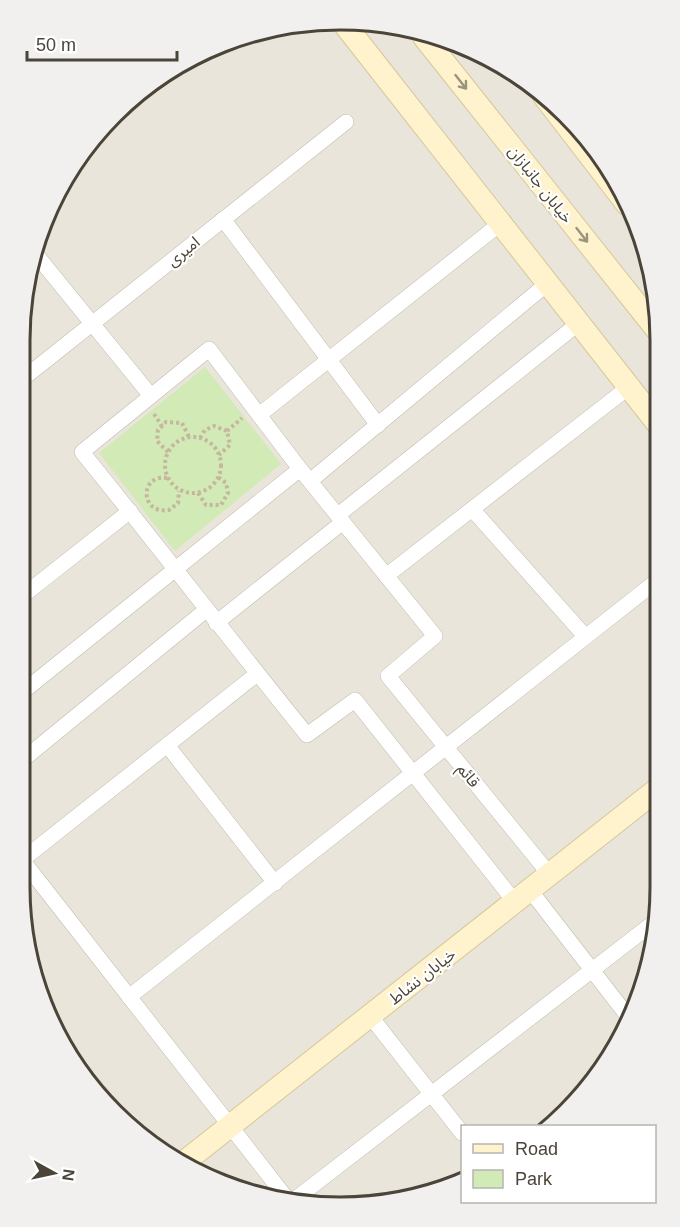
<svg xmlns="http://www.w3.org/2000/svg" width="680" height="1227" viewBox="0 0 680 1227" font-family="Arial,'Noto Sans Arabic',sans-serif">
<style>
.residential{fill:#eae5da}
.green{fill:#d2eab5}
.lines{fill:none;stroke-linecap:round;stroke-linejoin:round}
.street-casing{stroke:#c2bbae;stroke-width:16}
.secondary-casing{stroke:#d6c79b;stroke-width:24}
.path{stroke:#c4b79f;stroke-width:4;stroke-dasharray:3 3;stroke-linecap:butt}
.street{stroke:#fff;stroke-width:15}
.secondary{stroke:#fff3cd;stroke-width:22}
.oneway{stroke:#9c937c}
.labels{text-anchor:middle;stroke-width:4.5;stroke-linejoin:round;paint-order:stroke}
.street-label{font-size:16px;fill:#4b4439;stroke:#fff}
.rim{fill:none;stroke:#4b4439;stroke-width:3}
</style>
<rect width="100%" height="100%" fill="#f6f3ec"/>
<polygon class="residential" points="382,22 501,63 566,113 607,162 643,237 658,299 660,908 644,990 617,1048 552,1126 462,1126 462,1183 361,1207 257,1196 162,1153 86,1082 36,990 20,887 20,319 36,237 63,179 145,86 257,30"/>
<polygon class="green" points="205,367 281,464 175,551 99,453"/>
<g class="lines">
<defs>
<g id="street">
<polyline points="223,219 378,425"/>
<polyline points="34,252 151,396"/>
<polyline points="20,381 346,122"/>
<polyline points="259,415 501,223"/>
<polyline points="300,469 435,636 388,676 550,875"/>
<polyline points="310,481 548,283"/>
<polyline points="472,509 584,635"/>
<polyline points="338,515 579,323"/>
<polyline points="386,576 629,387"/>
<polyline points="20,598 130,511"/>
<polyline points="216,623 343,522"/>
<path d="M20 694C113 619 207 544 300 469L209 349 82 452C158 546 231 641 307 735L355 700 515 902"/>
<polyline points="167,745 275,883"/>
<polyline points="20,762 206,610"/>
<polyline points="20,857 288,1200"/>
<polyline points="22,860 257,674"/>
<polyline points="530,890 630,1019"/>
<polyline points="129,997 659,579"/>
<polyline points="371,1017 462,1133"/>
<polyline points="294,1200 657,920"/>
</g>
<g id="secondary">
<polyline points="345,25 658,424"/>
<polyline points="424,37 658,331"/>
<polyline points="544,96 627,204"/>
<polyline points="183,1163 659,788"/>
</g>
</defs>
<use href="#street" class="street-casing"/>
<use href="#secondary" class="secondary-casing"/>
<g class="path">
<polyline points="154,414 162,426"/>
<polyline points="227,431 242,418"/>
<circle cx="193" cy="465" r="28"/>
<polyline points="200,438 205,430 214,426 227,431 230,445 219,455"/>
<polyline points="168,452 157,441 158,430 166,422 182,423 189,437"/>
<path d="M167 478C139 474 140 515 169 510L178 503 179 491"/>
<polyline points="198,493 206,505 221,505 228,493 226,483 218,477"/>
</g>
<use href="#street" class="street"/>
<use href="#secondary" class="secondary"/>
</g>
<defs><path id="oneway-shaft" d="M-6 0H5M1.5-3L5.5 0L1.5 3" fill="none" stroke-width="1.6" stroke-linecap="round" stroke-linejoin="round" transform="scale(1.5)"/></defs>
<g class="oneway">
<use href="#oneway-shaft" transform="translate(461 82) rotate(52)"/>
<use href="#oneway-shaft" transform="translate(582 235) rotate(52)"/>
</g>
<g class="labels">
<g class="street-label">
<text transform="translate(541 184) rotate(52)" y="6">خیابان جانبازان</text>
<text transform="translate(183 251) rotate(-39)" y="6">امیری</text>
<text transform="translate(469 775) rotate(51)" y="6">قائم</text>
<text transform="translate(422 976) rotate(-38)" y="6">خیابان نشاط</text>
</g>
</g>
<path d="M0 0H680V1227H0ZM340 30H340A310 310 0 0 1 650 340V887A310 310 0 0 1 340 1197H340A310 310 0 0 1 30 887V340A310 310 0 0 1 340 30Z" fill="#f1f0ef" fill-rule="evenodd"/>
<path class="rim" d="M340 30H340A310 310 0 0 1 650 340V887A310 310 0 0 1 340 1197H340A310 310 0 0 1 30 887V340A310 310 0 0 1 340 30Z"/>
<rect x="461" y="1125" width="195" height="78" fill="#ffffff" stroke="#b7b4b0" stroke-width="1.5"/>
<rect x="473" y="1144" width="30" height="9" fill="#fff3cd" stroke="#b7b4b0" stroke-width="1.5"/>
<text x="515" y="1155" font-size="18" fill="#4b4439">Road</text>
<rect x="473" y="1170" width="30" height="18" fill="#d2eab5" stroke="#b7b4b0" stroke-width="1.5"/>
<text x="515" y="1185" font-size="18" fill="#4b4439">Park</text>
<g transform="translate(54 1173) rotate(98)" stroke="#ffffff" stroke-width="4.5" paint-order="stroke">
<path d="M0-4.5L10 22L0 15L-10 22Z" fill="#4b4439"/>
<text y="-9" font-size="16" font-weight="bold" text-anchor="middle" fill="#4b4439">N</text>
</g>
<path d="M27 51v9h150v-9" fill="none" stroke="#4b4439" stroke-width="3"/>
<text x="36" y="51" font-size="18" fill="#4b4439" stroke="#ffffff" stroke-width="4.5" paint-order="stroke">50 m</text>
</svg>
